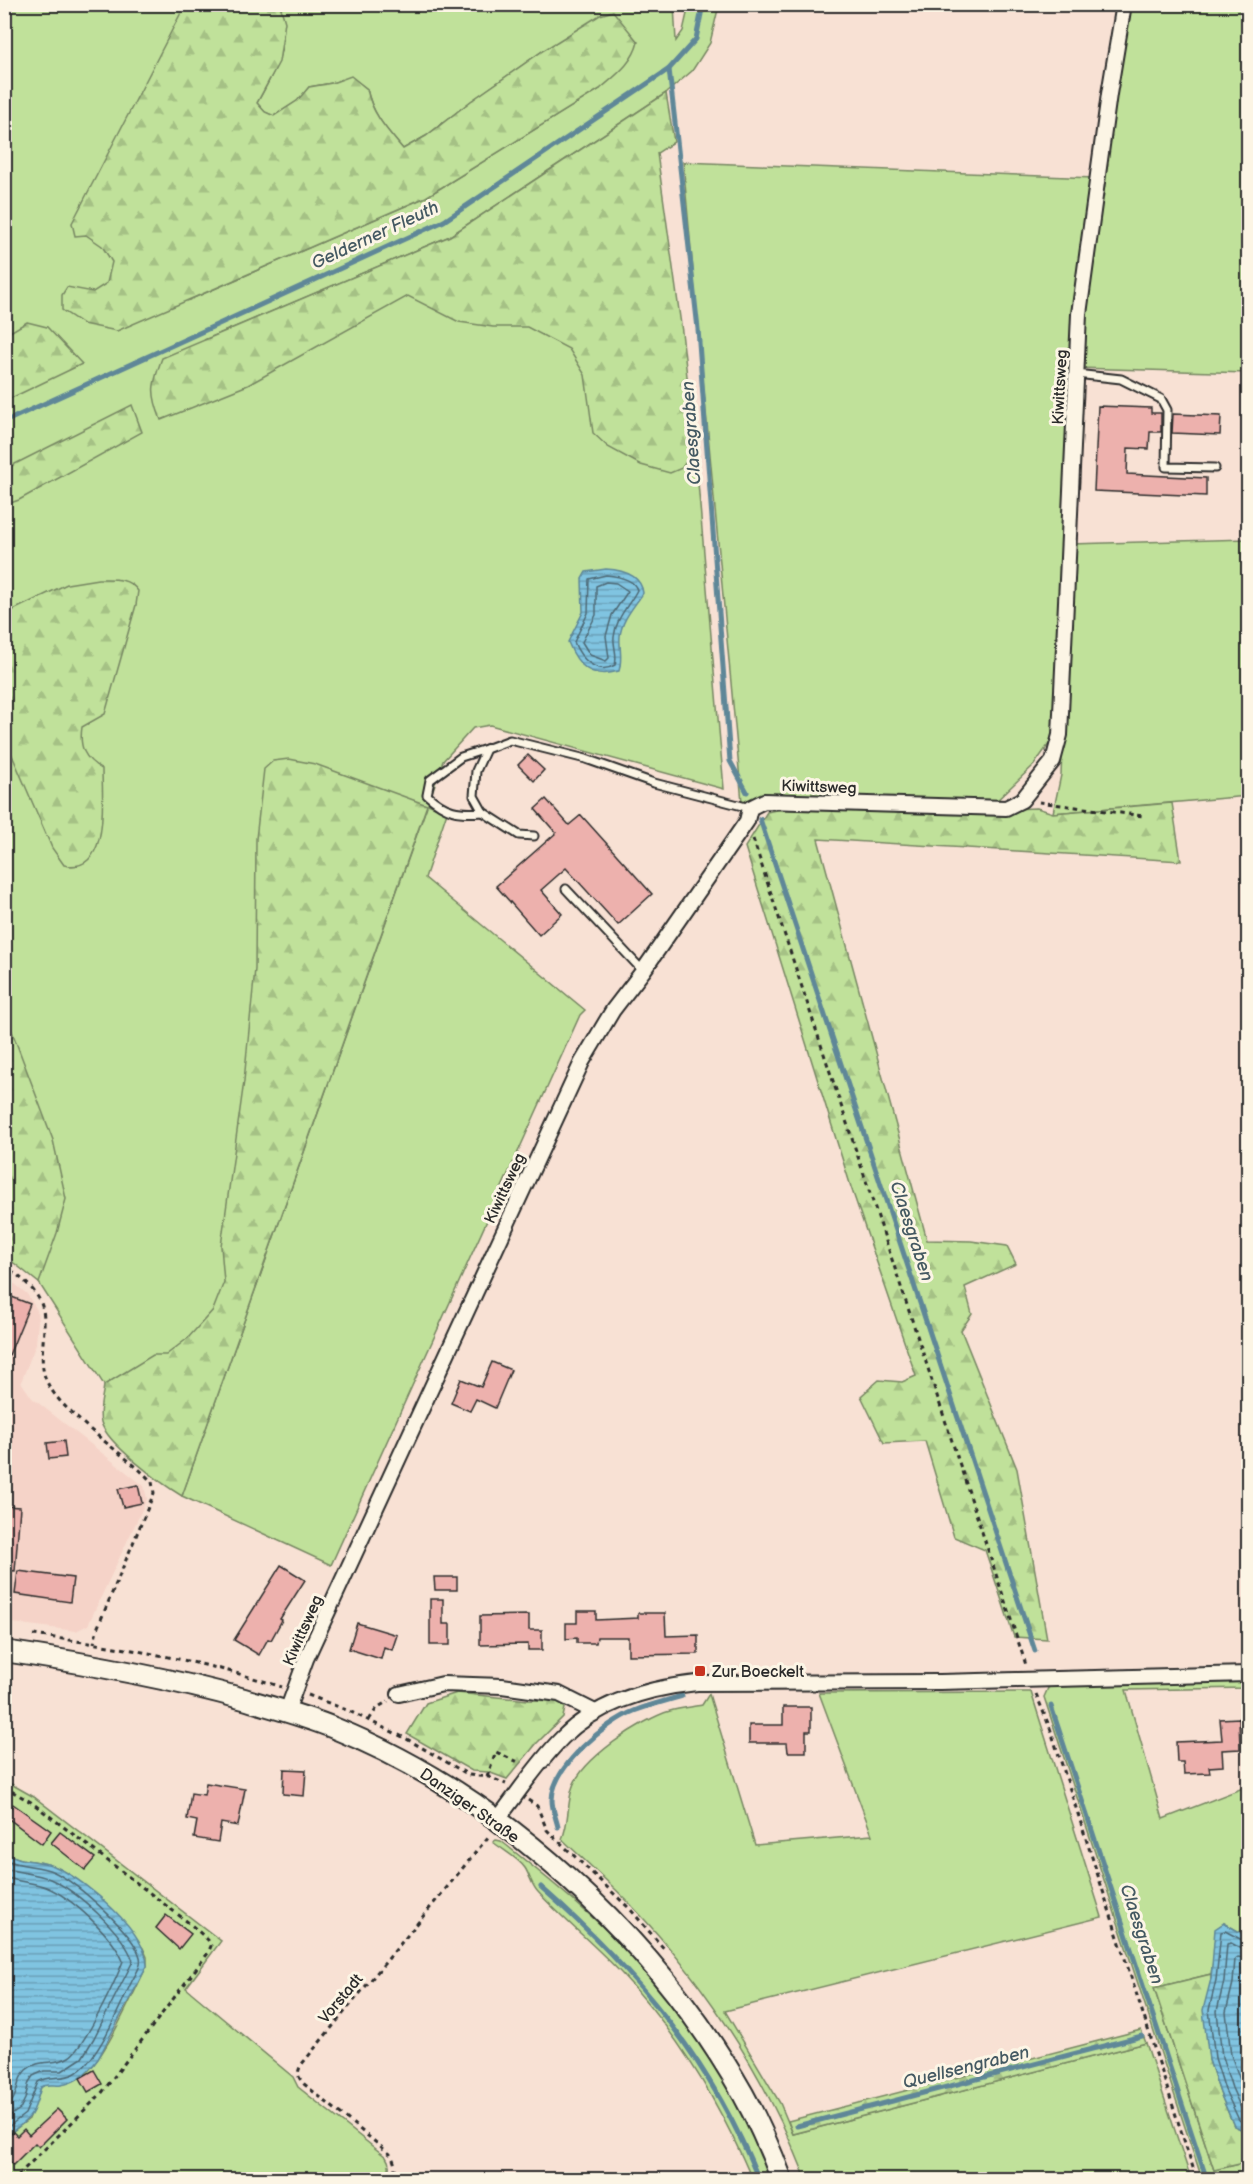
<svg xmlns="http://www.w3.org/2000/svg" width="1253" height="2184" viewBox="0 0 1253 2184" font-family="'Balsamiq Sans',sans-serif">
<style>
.built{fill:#f5d3c8}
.green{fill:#c0e19a;stroke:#768662;stroke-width:1.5}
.forest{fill:url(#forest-firs);stroke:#768662;stroke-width:1.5}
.water{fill:url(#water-rules);stroke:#5e8798;stroke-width:1.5}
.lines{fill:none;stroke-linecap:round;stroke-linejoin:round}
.shore{stroke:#4d6874;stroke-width:1.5}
.stream{stroke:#5e8798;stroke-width:5}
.building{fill:#edb1ad;stroke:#2b2b2b;stroke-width:1.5}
.lane-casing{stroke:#2b2b2b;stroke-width:11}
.street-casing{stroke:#2b2b2b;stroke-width:18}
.secondary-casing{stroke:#2b2b2b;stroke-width:24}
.path{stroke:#2b2b2b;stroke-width:3;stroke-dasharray:4.5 4.5;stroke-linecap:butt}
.lane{stroke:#fcf5e5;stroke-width:7}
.street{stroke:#fcf5e5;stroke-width:14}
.secondary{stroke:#fcf5e5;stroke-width:20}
.poi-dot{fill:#c8321e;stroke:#fcf5e5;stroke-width:2}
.labels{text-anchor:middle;stroke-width:6;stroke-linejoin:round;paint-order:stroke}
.street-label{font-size:16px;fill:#2b2b2b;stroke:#fcf5e5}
.poi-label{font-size:16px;fill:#2b2b2b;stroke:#fcf5e5;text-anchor:start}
.water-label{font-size:18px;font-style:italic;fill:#445962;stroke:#fcf5e5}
</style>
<defs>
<pattern id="forest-firs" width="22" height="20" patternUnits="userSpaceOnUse" patternTransform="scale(1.5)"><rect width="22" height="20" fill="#c0e19a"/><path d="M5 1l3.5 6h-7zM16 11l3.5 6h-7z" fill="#a5c185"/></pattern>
<pattern id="water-rules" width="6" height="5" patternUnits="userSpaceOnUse" patternTransform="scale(1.5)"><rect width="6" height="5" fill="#80c4e1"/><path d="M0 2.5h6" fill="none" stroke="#699fb7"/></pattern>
</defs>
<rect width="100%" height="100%" fill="#f8e1d4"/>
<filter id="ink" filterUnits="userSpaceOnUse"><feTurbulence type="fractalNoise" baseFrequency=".0167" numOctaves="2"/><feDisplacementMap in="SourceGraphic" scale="12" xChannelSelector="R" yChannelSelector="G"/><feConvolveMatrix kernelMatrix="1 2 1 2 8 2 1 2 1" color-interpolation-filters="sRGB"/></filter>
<g filter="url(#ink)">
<polygon class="built" points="4,1275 27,1294 37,1310 38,1321 36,1344 21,1382 32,1398 144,1486 147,1499 88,1625 76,1631 5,1622"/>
<g class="green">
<path d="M4 5H224L189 300 426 197 600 89 544 50 471 101 426 136 403 149C387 130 372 114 367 89L351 77 332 83 309 87 298 101 274 116 265 112 257 103C276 69 291 44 280 5H674L676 41 683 31 689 5H719L710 43 692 71 666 93 450 236 204 340 594 192 695 447 724 789 490 725 473 728 443 761 428 804 447 812 425 878 585 1010 580 1015 331 1565 182 1496 427 806 209 1355 104 1385 39 1283 13 1122 5 1104Z"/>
<polygon points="1127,5 1248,5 1248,373 1077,368"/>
<polygon points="683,162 1094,178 1054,737 1034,765 991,806 807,797 742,802"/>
<polygon points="1248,539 1248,796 1053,813 1061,775 1071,544"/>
<polygon points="1248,1682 1248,1688 1126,1690 1163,1819 1248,1786 1248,1937 1224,1923 1213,1961 1211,1974 1154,1988 1214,2170 1248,2162 1248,2179 1202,2179 1044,1697 1048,1688 1054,1685"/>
<path d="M1031 1692 1102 1917 725 2011 780 2103 793 2134 1146 2043 1191 2179H806C766 2077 707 1985 631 1905 609 1882 585 1861 562 1839 569 1823 567 1806 572 1789 580 1760 642 1719 670 1711 680 1708 692 1707 702 1705L709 1694 755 1845 872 1835 819 1693Z"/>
<path d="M4 1780 34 1797 221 1941 186 1988 293 2077 298 2087 386 2157C392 2166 389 2172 382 2179H5V2137L29 2119 41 2087C53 2080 65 2087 81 2077 104 2062 133 1993 147 1966V1957L143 1948C117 1920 93 1885 58 1868 41 1859 21 1863 5 1852Z"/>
<path d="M496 1840 501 1841C577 1901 655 1966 706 2049 732 2091 753 2134 772 2179H752C720 2104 679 2035 623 1975 596 1946 565 1921 538 1892 532 1886 530 1876 525 1868 518 1858 503 1850 493 1842Z"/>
</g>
<g class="forest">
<path d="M185 5H280L285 22 279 62 257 103 265 112 274 116 297 101 309 87 332 83 351 76 367 89C372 114 387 130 403 149L426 136 471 101 544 50 600 15 613 11 638 42C633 63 616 75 600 89L426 197 117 331 83 324 62 310V295L67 287 93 292 107 283 112 262 102 246 86 235 75 236 72 223Z"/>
<path d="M666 93 674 142 657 153 682 332 695 447 682 468 670 473 641 465 608 447 593 433 585 375 569 349 527 327H493L459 322 408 296 248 385 161 420C150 392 152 385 162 358L450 236Z"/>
<polygon points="27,322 47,327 82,364 5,401 5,335"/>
<polygon points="132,405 142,432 19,500 5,505 5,469"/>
<path d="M98 579C113 579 128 577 138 591L136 605 105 714 82 727C79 747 84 759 102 769 102 798 111 875 64 865L52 848 5 739V614L67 584Z"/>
<path d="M289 759 315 764 427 805 182 1496C162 1484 106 1443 101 1422 98 1411 103 1396 104 1385L153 1355H166L188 1338 213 1310 224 1282 221 1246 244 1081 255 969 256 839 264 769 273 761Z"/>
<polygon points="1172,803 1181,861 818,839 927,1240 971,1241 1007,1246 1016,1264 965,1287 972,1314 961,1330 1017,1469 1047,1639 1014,1637 985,1550 954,1537 925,1441 884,1443 861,1396 879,1380 902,1382 916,1376 851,1187 745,847 767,812 798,805 931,812 1037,808 1053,813"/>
<polygon points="5,1013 53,1140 66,1199 57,1233 39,1283 5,1256"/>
<polygon points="457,1693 528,1700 564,1701 565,1708 563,1717 537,1743 507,1779 488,1772 472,1771 407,1734 426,1703"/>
<polygon points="1211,1974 1209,2060 1220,2093 1234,2126 1248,2132 1248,2162 1214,2170 1154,1988"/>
<polygon points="1141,2030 1146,2043 793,2134 788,2121"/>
</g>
<g class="water">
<path d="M606 569C622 570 641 575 643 593 634 607 622 619 620 636 619 649 623 657 619 671 591 679 578 667 568 642L583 612 582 579 586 572Z"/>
<path d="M5 1852C21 1863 41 1859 58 1868 87 1882 147 1932 147 1966L98 2059C89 2071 77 2083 61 2085 54 2086 48 2083 41 2087 32 2120 31 2117 5 2137Z"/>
<polygon points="1224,1923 1248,1937 1248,2132 1234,2126 1220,2093 1209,2060 1203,2010 1211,1979 1215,1929"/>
</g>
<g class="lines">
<g class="shore">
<path d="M606 575C617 576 634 579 637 590 629 606 616 617 614 637 613 646 618 655 615 665 597 676 580 658 574 642L588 613 589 579Z"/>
<polygon points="606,582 616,583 628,591 612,615 606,636 609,658 606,661 590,655 582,642 596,615 596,586"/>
<path d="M4 1859C20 1867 39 1865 54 1872 77 1883 134 1933 140 1957 142 1965 137 1972 133 1979 120 2005 99 2061 74 2074 62 2080 49 2075 38 2082L25 2114 4 2130"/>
<path d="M4 1868C19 1873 36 1873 50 1879 77 1891 124 1933 133 1961L94 2038 82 2058 62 2071H44L33 2076 29 2082 25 2099 20 2109 4 2120"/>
<path d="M4 1877C18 1882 33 1882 46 1887 71 1897 113 1936 123 1961 116 1980 84 2048 69 2057 55 2066 39 2058 26 2070 13 2083 22 2096 4 2109"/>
<polyline points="1248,1942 1244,1941 1225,1931 1221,1932 1216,1980 1209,2010 1215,2058 1225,2090 1239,2120 1248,2126"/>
<polyline points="1248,1950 1242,1949 1231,1943 1227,1944 1224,1981 1217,2011 1222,2057 1232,2088 1244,2115 1248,2117"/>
<polyline points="1248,1959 1238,1957 1235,1959 1233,1983 1226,2012 1231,2055 1248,2102"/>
</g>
<g class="stream">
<polyline points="669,69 698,329 730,761 747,792"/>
<polyline points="4,422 444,221 669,69 696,39 703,4"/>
<polyline points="760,819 1035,1651"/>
<polyline points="1051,1706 1204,2171"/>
<path d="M558 1827C556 1818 552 1809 552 1800 552 1767 606 1722 634 1711 649 1705 666 1701 682 1696"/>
<path d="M541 1887C636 1971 711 2060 759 2180"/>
<polyline points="797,2126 1142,2036"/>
</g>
</g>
<g class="building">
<polygon points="1098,406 1151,408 1151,413 1161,413 1161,432 1150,432 1149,449 1128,448 1127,474 1206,478 1206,496 1094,491"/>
<polygon points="1173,414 1221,416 1220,435 1172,433"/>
<polygon points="528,755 544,770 534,781 518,765"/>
<polygon points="546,799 569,825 581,815 652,894 618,925 566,868 541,890 562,914 539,935 496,886 556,833 535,809"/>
<polygon points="4,1294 30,1304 5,1365 4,1365"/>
<polygon points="492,1362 511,1370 495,1408 476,1399 470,1411 451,1403 461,1379 481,1387"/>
<polygon points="64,1441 66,1457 49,1459 47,1443"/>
<polygon points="138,1485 142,1503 123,1507 118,1489"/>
<polygon points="4,1506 20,1507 15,1571 4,1570"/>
<polygon points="281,1565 305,1580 280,1619 282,1620 271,1640 268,1639 259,1655 234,1640"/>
<polygon points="18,1571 73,1578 70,1602 15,1594"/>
<polygon points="434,1577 457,1577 457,1590 435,1590"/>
<polygon points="430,1599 443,1599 443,1624 450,1624 450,1645 430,1645"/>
<polygon points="577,1611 596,1611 596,1620 638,1618 638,1613 665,1613 666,1636 698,1635 698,1654 628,1655 628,1637 597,1637 596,1643 577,1643 577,1638 566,1639 566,1623 577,1623"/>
<polygon points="529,1615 529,1630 542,1630 542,1650 528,1650 528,1644 480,1645 480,1616"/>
<polygon points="357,1623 397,1635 392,1650 384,1647 381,1659 349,1649"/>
<polygon points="783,1707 811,1707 811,1731 806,1731 806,1752 788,1752 787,1743 749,1743 749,1725 783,1725"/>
<polygon points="1239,1718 1240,1749 1222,1750 1223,1766 1209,1767 1210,1773 1184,1774 1183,1762 1177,1762 1176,1742 1222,1740 1220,1719"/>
<polygon points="284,1769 306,1770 304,1796 283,1794"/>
<polygon points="206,1783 245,1789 238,1826 221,1823 218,1842 194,1838 197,1821 187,1819 191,1793 204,1795"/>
<polygon points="13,1804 51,1831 42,1844 5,1816"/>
<polygon points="60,1832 95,1858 85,1870 51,1843"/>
<polygon points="166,1915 191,1934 179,1949 156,1928"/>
<polygon points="94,2070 102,2084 88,2092 80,2078"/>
<polygon points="57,2109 67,2119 39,2147 35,2143 13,2165 4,2156 4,2140 13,2132 17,2136 24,2129 29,2135"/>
</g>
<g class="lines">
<defs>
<g id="lane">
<polyline points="1076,374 1121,379 1161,399 1167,410 1166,467 1215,468"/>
<path d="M483 812C458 814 446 812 427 795L430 780 461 757 486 749"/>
<polyline points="534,836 519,835 483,812 474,796 476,771 486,749 510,740 586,759 654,783 750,808"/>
<polyline points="566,889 643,971"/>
</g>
<g id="street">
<polyline points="399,1694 443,1684 502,1686 559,1694 595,1712"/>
<polyline points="287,1711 306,1659 582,1062 613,1010 643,971 747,821 750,808 764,801 1006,808 1022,800 1053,761 1060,735 1079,314 1109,94 1124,4"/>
<path d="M497 1820C518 1793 538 1762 563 1737 598 1702 648 1688 697 1683L940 1682 1248 1674"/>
</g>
<path id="secondary" d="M4 1651C86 1663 165 1677 244 1699 274 1708 305 1716 334 1728 500 1795 655 1938 743 2094 758 2121 771 2151 782 2180"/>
</defs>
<use href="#lane" class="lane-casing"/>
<use href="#street" class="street-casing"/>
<use href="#secondary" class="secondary-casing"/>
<g class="path">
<polyline points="1039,802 1143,816"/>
<polyline points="753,839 1026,1665"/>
<path d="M4 1265C17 1275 33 1286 40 1301 51 1324 35 1357 47 1382 61 1412 117 1449 143 1473L152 1482 154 1493 97 1629 94 1643"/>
<path d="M33 1635C117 1646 201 1660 282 1687"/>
<polyline points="1036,1694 1050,1728 1197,2180"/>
<polyline points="308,1695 349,1711 405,1738 469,1775 489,1777 506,1784"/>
<polyline points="369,1720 377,1708 388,1701"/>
<polyline points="487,1777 496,1752 518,1762"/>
<polyline points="4,1787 31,1802 189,1923 208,1940 211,1946 208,1953 101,2094 13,2180"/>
<polyline points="528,1800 537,1806 547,1830 630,1909 666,1951"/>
<path d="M390 2180C397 2171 396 2163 390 2154L304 2084C297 2076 297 2073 301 2065L489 1836"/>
</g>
<use href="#lane" class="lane"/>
<use href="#street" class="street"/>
<use href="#secondary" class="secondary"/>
</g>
</g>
<rect class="poi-dot" x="694" y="1665" width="12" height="12" rx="3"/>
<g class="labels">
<g class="street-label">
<text transform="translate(1059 387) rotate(-87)" y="6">Kiwittsweg</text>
<text transform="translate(819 786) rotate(2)" y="6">Kiwittsweg</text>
<text transform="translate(504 1188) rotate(-65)" y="6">Kiwittsweg</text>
<text transform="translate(302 1630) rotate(-66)" y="6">Kiwittsweg</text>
<text transform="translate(470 1805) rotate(35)" y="6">Danziger Straße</text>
<text transform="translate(340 1998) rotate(-50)" y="6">Vorstadt</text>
</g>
<g class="poi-label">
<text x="712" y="1677">Zur Boeckelt</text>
</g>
<g class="water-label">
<text transform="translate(375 235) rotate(-25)" y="6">Gelderner Fleuth</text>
<text transform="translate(691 433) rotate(-94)" y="6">Claesgraben</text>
<text transform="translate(912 1231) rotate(72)" y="6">Claesgraben</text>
<text transform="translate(1142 1934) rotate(72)" y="6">Claesgraben</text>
<text transform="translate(966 2067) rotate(-14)" y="6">Quellsengraben</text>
</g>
</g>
<rect width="1253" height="2184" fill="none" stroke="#fcf5e5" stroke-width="24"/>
<rect x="12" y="12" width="1229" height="2160" fill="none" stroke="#2b2b2b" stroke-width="2" filter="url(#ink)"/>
</svg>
